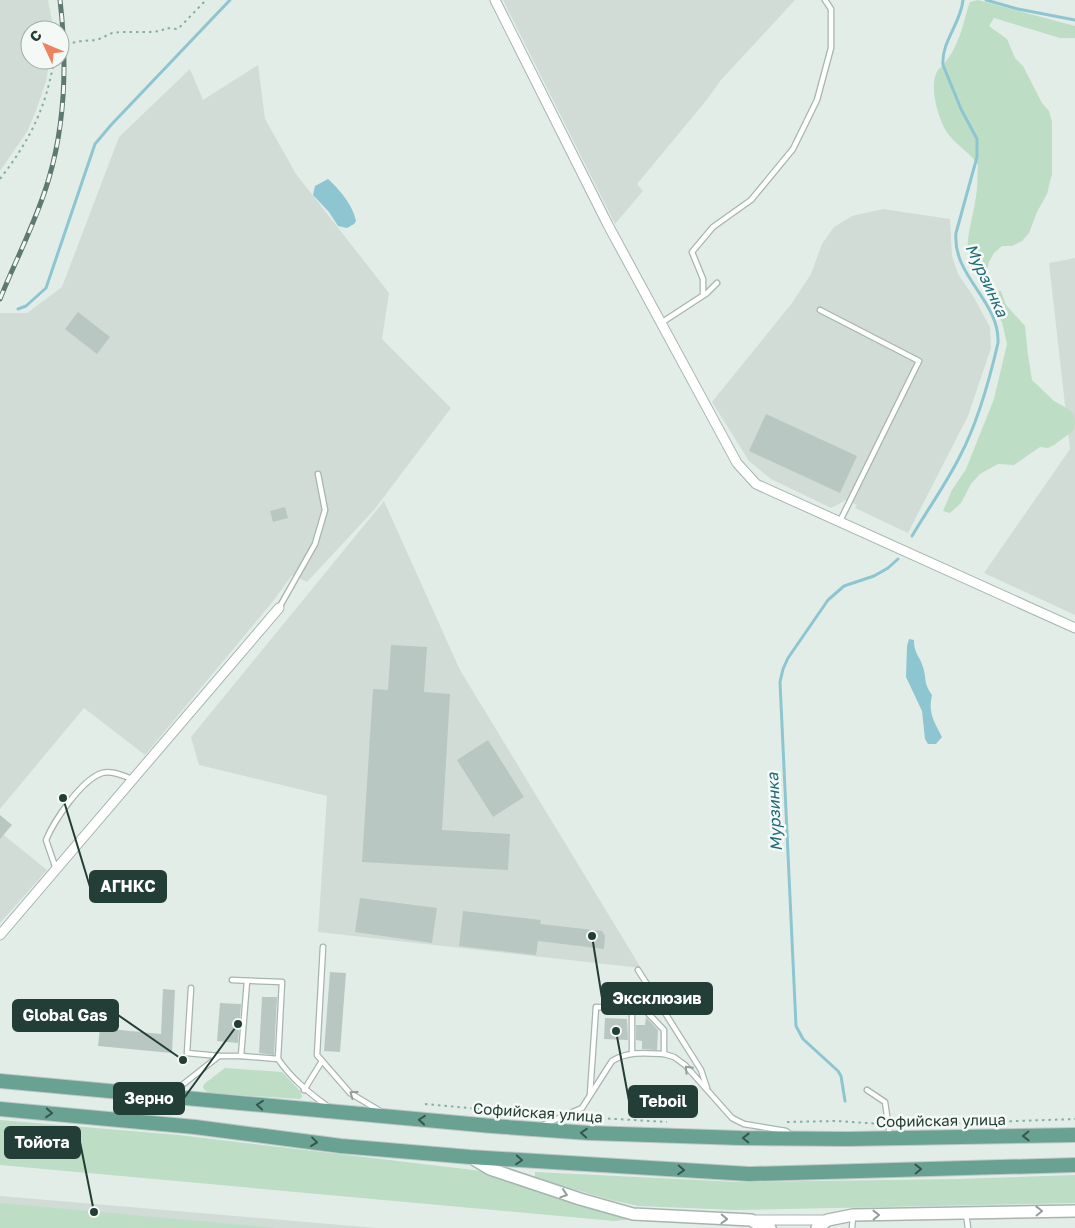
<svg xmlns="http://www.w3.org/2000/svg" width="1075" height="1228" viewBox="0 0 1075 1228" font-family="'Golos Text',sans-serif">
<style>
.built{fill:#d1dcd7}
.green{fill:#bdddc5}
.water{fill:#8dc6d0}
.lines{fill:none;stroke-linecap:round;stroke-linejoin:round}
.stream{stroke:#8dc6d0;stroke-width:3}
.building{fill:#b8c7c1}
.service-casing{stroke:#a6b5af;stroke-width:7}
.minor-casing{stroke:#a6b5af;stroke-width:11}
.tertiary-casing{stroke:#a6b5af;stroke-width:14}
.primary-casing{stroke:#c1c9c7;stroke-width:16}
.path{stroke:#84afa1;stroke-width:2;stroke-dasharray:2.5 4;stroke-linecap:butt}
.service{stroke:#fff;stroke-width:4.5}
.minor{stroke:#fff;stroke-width:9}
.tertiary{stroke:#fff;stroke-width:11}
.primary{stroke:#69a192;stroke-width:14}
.rail-casing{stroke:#5e7971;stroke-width:5}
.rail{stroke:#f4f9f6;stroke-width:3;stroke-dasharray:9;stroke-linecap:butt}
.oneway{stroke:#919e9a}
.oneway2{stroke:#34574d}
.labels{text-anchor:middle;stroke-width:5;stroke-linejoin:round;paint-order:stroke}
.street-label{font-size:15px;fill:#233e36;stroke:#f4f9f6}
.water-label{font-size:16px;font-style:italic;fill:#1f6a78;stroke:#f4f9f6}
.leader{fill:none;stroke:#233e36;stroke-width:2}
.callout-dot{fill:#233e36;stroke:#f4f9f6;stroke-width:2}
.callout{fill:#233e36;stroke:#233e36;stroke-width:2}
.callout-label{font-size:16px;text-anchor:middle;font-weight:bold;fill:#fff}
</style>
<rect width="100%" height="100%" fill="#e3ede8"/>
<g class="built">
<polygon points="0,0 48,0 52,21 52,30 30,30 30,60 50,60 46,81 38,105 28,130 0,171"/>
<polygon points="503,0 795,0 721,80 705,102 637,184 643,191 615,224"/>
<polygon points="258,65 265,119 296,174 389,293 382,339 451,408 374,510 307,582 292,575 274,600 145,755 84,708 0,809 0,313 27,313 62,287 119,137 190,69 203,100"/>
<polygon points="883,209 950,219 952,256 958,274 973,296 990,327 991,348 968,416 908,533 855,508 857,505 846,500 831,508 771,479 749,461 712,402 792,303 811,274 822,244 834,227 852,216"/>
<polygon points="1075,258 1075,615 984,573 1070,449 1049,263"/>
<polygon points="384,501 460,670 641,968 318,932 327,796 199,765 191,737"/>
<polygon points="0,832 47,870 0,923"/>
<polygon points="0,1196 377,1228 0,1228"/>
</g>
<g class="green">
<path d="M978 0 1075 26V38H1060L994 18 989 26 1007 39 1015 58 1023 66 1042 103 1049 111 1052 122V174L1047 194 1037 212 1029 233 1022 241 1012 246H1002L994 253 989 262 987 271 977 276C958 253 973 223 976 196 978 186 977 175 978 165 971 153 955 145 946 131 938 118 928 84 938 70 939 68 942 67 943 65 949 58 954 50 957 42 963 30 965 15 970 2Z"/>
<polygon points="994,291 1001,291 1006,305 1025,326 1028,355 1032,380 1054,401 1070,410 1074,416 1075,424 1073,431 1054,445 1048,448 1040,447 1014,465 998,464 980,474 971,484 961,503 950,513 943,511 952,490 966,469 994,399 1007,344 1002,322 994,311 992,305"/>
<polygon points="225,1068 282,1072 301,1092 302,1097 300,1099 208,1093 203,1088 204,1084"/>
<polygon points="0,1120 179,1135 482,1171 633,1219 614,1221 0,1165"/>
<polygon points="535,1172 738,1182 958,1179 1075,1175 1075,1203 736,1210 638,1206 611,1200 535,1178"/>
<polygon points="0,1203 275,1228 0,1228"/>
</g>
<g class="water">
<path d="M328 179C339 189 353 205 356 221L354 224 347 228 338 226 329 212 313 195 315 186Z"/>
<path d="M909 639 914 640C914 654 920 656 923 667 927 680 923 682 932 695 928 713 934 721 942 737L936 744H928L925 739 922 711 906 677 907 646Z"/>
</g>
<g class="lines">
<g class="stream">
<polyline points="986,0 1018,9 1075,20"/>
<polyline points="18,309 26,306 46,288 95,144 111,125 230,0"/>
<path d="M912 536C928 509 946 484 960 456 978 422 989 382 998 343 1000 301 952 276 956 233L977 157V139L961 109 943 65C941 42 961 23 963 0"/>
<polyline points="845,1101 841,1076 838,1071 803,1039 796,1026 780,682 783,669 788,658 828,600 844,586 874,576 888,568 898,559"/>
</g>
</g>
<g class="building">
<polygon points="78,312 110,337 97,354 65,329"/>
<polygon points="766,414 857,456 840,493 749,451"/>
<polygon points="285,507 288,518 273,522 270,511"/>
<polygon points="391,645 427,647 424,692 450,694 442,830 510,834 508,870 362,862 373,689 388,690"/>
<polygon points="488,740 524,797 493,817 457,760"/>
<polygon points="0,815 12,825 0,839"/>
<polygon points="360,898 437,908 432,943 355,932"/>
<polygon points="463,911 541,920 540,924 602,931 605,936 604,949 538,941 536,955 459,946"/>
<polygon points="330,972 346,973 340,1052 324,1051"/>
<polygon points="163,989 175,990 172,1053 98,1046 100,1028 161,1034"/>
<polygon points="262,997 277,997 274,1055 259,1053"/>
<polygon points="220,1003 241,1004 238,1043 217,1041"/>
<polygon points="646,1017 658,1030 657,1050 642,1049 642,1041 636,1040 636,1025 645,1025"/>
<polygon points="605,1018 627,1019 628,1040 604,1039"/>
</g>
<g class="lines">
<defs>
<g id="service">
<polyline points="703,295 703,279 692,252 713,227 751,200 793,149 817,100 831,48 831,9 825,0"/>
<polyline points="820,310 919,361 840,521"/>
<polyline points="661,323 707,293 717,283"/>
<polyline points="279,608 315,544 325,510 318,474"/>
<path d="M56 869 46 840C54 821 81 780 102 773 111 770 124 776 132 779"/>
<polyline points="323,947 317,1055 350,1093 380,1111"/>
<polyline points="638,970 701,1070 707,1088"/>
<polyline points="232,980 282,982 278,1059"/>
<polyline points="191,988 187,1053 219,1056"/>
<polyline points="664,1054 674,1057 685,1065 732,1118 744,1124 786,1131 790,1134"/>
<polyline points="241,1056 247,981"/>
<polyline points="304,1090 322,1061"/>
<polyline points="867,1090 885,1102 890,1136"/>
<path d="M172 1093 219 1056H241L278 1059C292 1079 308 1092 327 1106"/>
<polyline points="590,1094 596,1007 632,1009"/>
<path d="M543 1125 582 1108 612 1061C628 1051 646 1053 664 1054V1030L644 1009H632V1053"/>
<polyline points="966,1214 968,1228"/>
<polyline points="852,1228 853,1217"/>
</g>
<g id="minor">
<polyline points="495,0 608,225 737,463 756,484 1075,628"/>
<polyline points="0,935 279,608"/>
<polyline points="751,1220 828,1220"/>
</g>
<g id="tertiary">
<polyline points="470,1157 490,1169 580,1199 633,1214 751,1220 757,1224 770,1228"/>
<polyline points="817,1228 828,1220 853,1215 1075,1211"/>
</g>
<g id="primary">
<polyline points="0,1081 492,1126 589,1133 741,1138 847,1139 1075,1135"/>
<polyline points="0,1109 195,1127 341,1146 470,1157 749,1174 1075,1165"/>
</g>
</defs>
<use href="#service" class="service-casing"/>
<use href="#minor" class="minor-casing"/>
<use href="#tertiary" class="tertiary-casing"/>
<use href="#primary" class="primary-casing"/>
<g class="path">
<polyline points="60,45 82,41 97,40 112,33 120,32 150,32 161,31 166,28 178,29 206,0"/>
<path d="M0 179C30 140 46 108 54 60"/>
<polyline points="425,1104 545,1115"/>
<polyline points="582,1117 667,1122"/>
<polyline points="787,1122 836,1121 882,1124"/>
<polyline points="899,1125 1075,1119"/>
</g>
<use href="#service" class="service"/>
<use href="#minor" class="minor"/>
<use href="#tertiary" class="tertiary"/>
<use href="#primary" class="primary"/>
<defs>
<path id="rail" d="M0 299C16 259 37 220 49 178 66 120 67 60 60 0"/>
</defs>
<use href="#rail" class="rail-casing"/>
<use href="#rail" class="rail"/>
</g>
<defs><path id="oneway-chevron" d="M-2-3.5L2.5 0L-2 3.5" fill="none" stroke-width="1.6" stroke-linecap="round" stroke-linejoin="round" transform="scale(1.25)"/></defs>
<g class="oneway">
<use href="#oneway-chevron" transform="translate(688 1069) rotate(-134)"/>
<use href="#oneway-chevron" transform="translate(353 1094) rotate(-144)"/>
<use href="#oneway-chevron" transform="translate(564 1194) rotate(18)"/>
<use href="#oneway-chevron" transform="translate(1039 1211) rotate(-1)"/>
<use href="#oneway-chevron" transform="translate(876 1215) rotate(-1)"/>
<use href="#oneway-chevron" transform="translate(724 1219) rotate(2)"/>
</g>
<g class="oneway2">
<use href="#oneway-chevron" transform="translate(260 1105) rotate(-175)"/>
<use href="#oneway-chevron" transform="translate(49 1113) rotate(5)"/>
<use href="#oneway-chevron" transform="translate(422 1120) rotate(-175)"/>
<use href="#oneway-chevron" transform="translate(584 1133) rotate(-176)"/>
<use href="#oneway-chevron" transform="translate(1026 1136) rotate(179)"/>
<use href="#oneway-chevron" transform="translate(746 1138) rotate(-179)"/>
<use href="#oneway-chevron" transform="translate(314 1142) rotate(7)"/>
<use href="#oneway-chevron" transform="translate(519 1160) rotate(4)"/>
<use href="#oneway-chevron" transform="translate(918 1169) rotate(-1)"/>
<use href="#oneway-chevron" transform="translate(681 1170) rotate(3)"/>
</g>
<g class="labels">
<g class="street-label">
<text transform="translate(538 1113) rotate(4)" y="5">Софийская улица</text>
<text transform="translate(941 1121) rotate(-1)" y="5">Софийская улица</text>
</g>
<g class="water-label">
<text transform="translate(987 280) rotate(65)" y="6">Мурзинка</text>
<text transform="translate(774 812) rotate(-93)" y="6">Мурзинка</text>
</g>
</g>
<path class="leader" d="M63 798L90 887M592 936L602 998M183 1060L118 1015M238 1024L184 1098M616 1031L629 1101M94 1212L80 1142"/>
<g class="callout-dot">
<circle cx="63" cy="798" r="5"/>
<circle cx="592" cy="936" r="5"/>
<circle cx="183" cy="1060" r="5"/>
<circle cx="238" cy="1024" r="5"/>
<circle cx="616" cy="1031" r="5"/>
<circle cx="94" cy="1212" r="5"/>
</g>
<g class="callout">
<rect x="90" y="871" width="76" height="31" rx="5"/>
<rect x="602" y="983" width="110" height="31" rx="5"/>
<rect x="13" y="1000" width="105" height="31" rx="5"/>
<rect x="114" y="1083" width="70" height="31" rx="5"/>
<rect x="629" y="1086" width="68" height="31" rx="5"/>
<rect x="5" y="1127" width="75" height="31" rx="5"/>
</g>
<g class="callout-label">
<text x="128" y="892">АГНКС</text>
<text x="657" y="1004">Эксклюзив</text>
<text x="65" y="1021">Global Gas</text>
<text x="149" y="1104">Зерно</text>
<text x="663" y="1107">Teboil</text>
<text x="42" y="1148">Тойота</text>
</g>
<g transform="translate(45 45) rotate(314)"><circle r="24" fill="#f4f9f6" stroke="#a0aea9"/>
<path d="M0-4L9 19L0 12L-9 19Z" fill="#ee8160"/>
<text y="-8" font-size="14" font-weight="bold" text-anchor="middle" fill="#233e36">С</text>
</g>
</svg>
